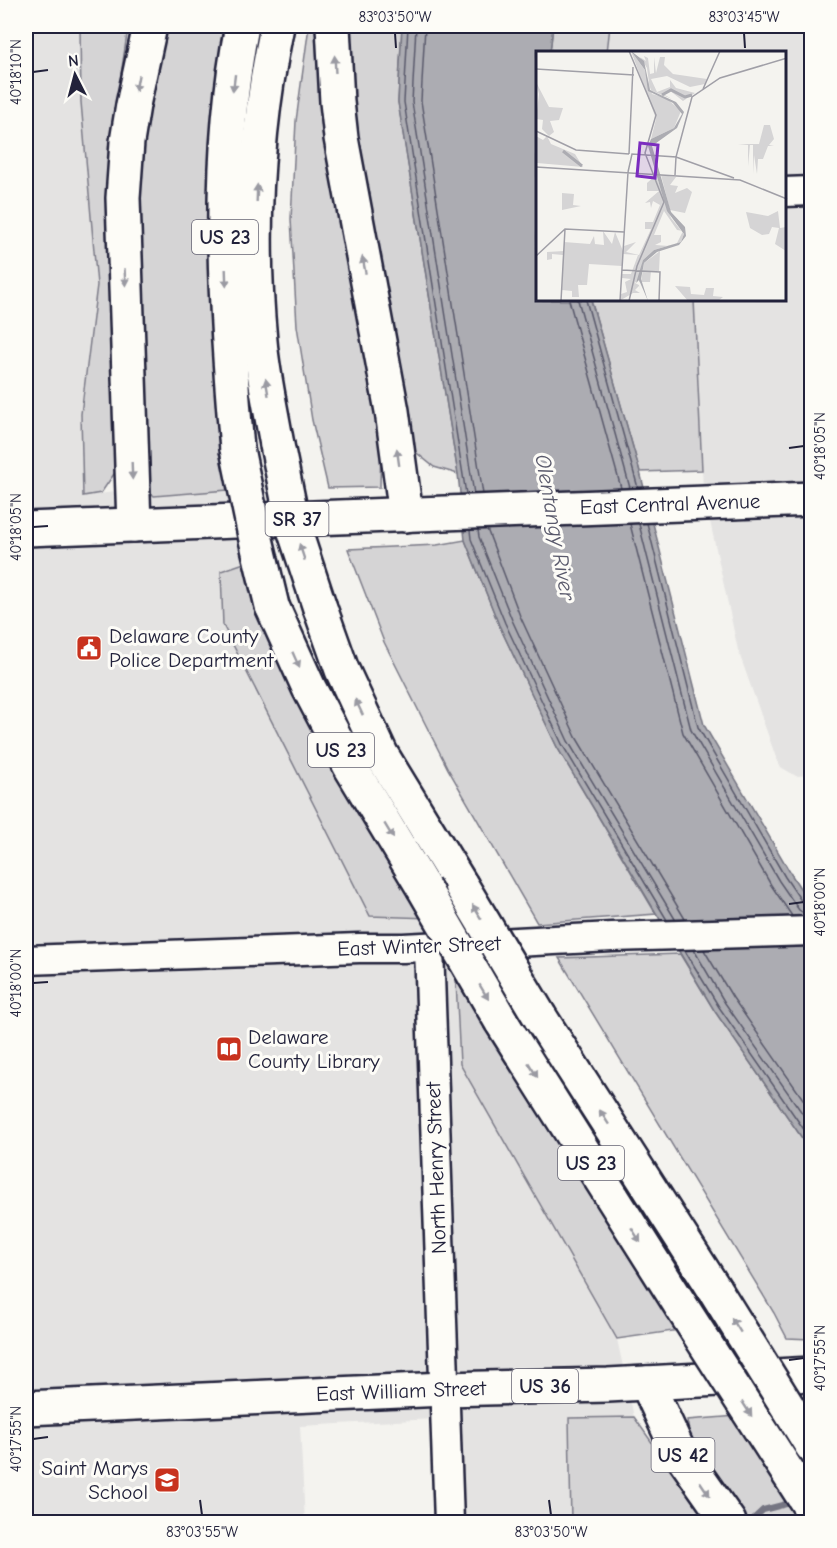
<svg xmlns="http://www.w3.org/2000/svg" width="837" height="1548" viewBox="0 0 837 1548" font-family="'Comic Neue',sans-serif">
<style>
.built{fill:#e4e3e2}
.green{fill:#d5d4d5;stroke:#7c7b88;stroke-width:1.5}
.water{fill:#acacb2;stroke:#757582;stroke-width:1.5}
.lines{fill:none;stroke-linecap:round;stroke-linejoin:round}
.shore{stroke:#59596b;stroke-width:1.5}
.stream{stroke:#757582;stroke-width:6}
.minor-casing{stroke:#22223b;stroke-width:33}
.highway-casing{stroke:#22223b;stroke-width:38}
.minor{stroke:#fdfcf7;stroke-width:28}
.highway{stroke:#fdfcf7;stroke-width:33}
.highway-bridge-casing{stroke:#22223b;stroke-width:38;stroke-linecap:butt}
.highway-bridge{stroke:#fdfcf7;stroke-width:33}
.oneway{fill:#9a9aa2}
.ticks{fill:none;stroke:#22223b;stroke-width:2}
.labels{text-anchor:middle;stroke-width:6;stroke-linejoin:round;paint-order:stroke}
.shield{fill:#fdfcf7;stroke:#646373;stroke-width:1.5}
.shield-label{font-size:20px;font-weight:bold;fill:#22223b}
.street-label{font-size:21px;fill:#22223b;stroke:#fdfcf7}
.poi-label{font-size:21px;fill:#22223b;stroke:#fdfcf7;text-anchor:start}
.water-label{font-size:22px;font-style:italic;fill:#59596b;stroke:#fdfcf7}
.inset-river{fill:none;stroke:#acacb2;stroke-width:3}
.inset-road{fill:none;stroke:#a09fa7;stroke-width:1.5}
.view{fill:#7b2cbf;fill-opacity:0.15;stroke:#7b2cbf;stroke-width:3}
.inset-edge{fill:none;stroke:#22223b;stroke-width:3}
.neatline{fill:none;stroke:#22223b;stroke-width:2}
.ticks-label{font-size:15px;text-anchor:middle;fill:#22223b}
</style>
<rect width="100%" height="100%" fill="#f4f3ef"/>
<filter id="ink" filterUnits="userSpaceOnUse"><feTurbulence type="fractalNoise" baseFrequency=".0167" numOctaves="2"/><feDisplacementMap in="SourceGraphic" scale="12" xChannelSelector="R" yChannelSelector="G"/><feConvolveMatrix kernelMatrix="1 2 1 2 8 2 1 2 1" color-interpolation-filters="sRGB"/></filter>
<g filter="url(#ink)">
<g class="built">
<polygon points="26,26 80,26 81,102 97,285 81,414 83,496 146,488 154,496 240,489 247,562 221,571 223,625 370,915 430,918 455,973 460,1064 617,1339 634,1417 569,1418 571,1522 437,1522 433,1419 300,1426 305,1522 26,1522"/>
<polygon points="610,26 811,26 811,775 796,776 779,766 738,650 703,489 694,300 784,300 784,52 607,52"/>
</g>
<g class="green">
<polygon points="80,26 130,26 127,34 116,109 116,471 101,493 83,496 81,414 97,285 81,102"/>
<polygon points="159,26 227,26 240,489 154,496 146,488 135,200"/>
<polygon points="309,26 322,26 335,184 381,444 380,487 328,488 312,420 297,326 291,219 296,121"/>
<polygon points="350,26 402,26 398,102 458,474 434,467 412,449 357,147 350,71"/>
<polygon points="553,26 610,26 607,52 550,52"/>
<polygon points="591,300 694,300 702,470 640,472"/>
<polygon points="465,540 499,625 557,747 656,914 537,923 448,769 384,642 348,549 437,545"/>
<polygon points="247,562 430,918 370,916 223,625 221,571"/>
<polygon points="680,954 714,1010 811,1151 811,1339 787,1338 774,1313 559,958"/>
<polygon points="456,980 680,1330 617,1339 460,1064"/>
<polygon points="737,1416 802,1522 743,1522 692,1448 687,1420"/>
<polygon points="634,1417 708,1522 571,1522 569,1418"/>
</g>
<polygon class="water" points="402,26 553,26 550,52 537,52 537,300 591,300 640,472 704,725 791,874 811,905 811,1151 714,1010 557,747 499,625 465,540 458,474 398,102"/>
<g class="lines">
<g class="shore">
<polyline points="408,26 404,102 466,494"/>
<polyline points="416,26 412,102 474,494"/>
<polyline points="425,26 421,101 483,494"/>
<polyline points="569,300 621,488"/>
<polyline points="578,300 630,488"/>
<polyline points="586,300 638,488"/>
<polyline points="647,523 698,727 785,877 804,905 812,907"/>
<polyline points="630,524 683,733 771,885 792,916"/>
<polyline points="639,524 691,730 779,881 799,910 805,914 812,915"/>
<polyline points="487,529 520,616 576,737 685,919"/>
<polyline points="470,530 471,539 505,623 562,744 667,920"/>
<polyline points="478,530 479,537 512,620 568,741 675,919"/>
<polyline points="694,950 725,1003 812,1127"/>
<polyline points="704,950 733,998 812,1112"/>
<polyline points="685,951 719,1007 812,1141"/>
</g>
<polyline class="stream" points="750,1522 763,1510 794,1502"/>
<defs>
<g id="minor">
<polyline points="784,192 812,191"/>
<polyline points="429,947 449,1522"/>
<polyline points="26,960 359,948 403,948 612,937 812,931"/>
</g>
<g id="highway">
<path d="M277 26C256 128 250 236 260 341 263 375 271 410 277 445"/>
<polyline points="333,26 337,102 341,138 392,411 406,515"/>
<path d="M237 449C225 310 215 163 242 26"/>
<polyline points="134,525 123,198 127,142 133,105 150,26"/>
<polyline points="26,529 812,499"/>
<polyline points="272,606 309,688 350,766 423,887"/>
<polyline points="320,608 342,670 381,754 461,885"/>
<polyline points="540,1017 715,1290"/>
<polyline points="501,1021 681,1306"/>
<polyline points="647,1383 677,1448 729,1522"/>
<polyline points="26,1408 444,1389 608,1385 812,1374"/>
</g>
</defs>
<use href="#minor" class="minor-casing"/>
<use href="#highway" class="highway-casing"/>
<use href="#minor" class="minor"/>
<use href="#highway" class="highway"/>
<defs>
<g id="highway-bridge">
<polyline points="277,445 294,529 320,608"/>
<polyline points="237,449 254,531 272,606"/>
<polyline points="461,885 540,1017"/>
<polyline points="423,887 501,1021"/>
<polyline points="715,1290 812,1446"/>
<polyline points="681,1306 812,1510"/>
</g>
</defs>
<use href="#highway-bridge" class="highway-bridge-casing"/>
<use href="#highway-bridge" class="highway-bridge"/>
</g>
<defs><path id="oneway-solid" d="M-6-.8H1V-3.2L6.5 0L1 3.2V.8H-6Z" transform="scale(1.5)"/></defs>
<g class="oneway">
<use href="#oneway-solid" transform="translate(335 64) rotate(-93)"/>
<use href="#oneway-solid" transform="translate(137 83) rotate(101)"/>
<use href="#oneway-solid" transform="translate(234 83) rotate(97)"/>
<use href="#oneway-solid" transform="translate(257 193) rotate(-88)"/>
<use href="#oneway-solid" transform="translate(364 265) rotate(-101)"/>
<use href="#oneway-solid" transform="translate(125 277) rotate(87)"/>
<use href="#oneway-solid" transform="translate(226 278) rotate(88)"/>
<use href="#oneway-solid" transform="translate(267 387) rotate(-100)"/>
<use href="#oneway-solid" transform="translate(398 457) rotate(-98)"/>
<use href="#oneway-solid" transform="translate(132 471) rotate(88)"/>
<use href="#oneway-solid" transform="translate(302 552) rotate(-108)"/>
<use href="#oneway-solid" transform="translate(296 660) rotate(66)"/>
<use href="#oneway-solid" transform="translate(359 707) rotate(-115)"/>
<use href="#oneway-solid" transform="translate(389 831) rotate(59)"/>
<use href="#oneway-solid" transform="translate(477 912) rotate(-121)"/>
<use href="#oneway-solid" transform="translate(484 992) rotate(59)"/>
<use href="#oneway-solid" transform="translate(533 1070) rotate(58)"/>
<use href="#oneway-solid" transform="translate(604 1117) rotate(-123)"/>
<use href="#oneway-solid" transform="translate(636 1235) rotate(58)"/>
<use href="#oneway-solid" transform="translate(736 1325) rotate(-122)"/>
<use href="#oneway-solid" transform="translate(747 1409) rotate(57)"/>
<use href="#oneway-solid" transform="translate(705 1489) rotate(56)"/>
</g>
</g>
<path class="ticks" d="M395 33 396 48M744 33 745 48M33 72 48 70M789 448 804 446M33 527 48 526M789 904 804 902M33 983 48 982M789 1360 804 1358M33 1439 48 1437M200 1500 202 1515M549 1500 551 1515"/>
<defs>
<symbol id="civic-square" viewBox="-11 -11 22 22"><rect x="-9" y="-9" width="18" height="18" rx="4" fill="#c8321e" stroke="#fdfcf7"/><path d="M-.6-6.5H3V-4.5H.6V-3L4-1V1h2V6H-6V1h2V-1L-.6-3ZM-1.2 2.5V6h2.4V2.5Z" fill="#fff"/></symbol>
<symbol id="library-square" viewBox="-11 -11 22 22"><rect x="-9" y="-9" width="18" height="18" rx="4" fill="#c8321e" stroke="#fdfcf7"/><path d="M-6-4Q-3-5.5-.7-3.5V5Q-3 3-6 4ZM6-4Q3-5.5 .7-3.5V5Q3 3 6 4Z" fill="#fff"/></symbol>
<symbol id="school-square" viewBox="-11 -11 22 22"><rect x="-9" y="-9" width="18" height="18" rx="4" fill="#c8321e" stroke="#fdfcf7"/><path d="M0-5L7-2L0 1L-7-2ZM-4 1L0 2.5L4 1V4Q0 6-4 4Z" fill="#fff"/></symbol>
</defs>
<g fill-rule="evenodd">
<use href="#civic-square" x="74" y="633" width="30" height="30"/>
<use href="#library-square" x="214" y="1034" width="30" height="30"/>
<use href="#school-square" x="152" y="1465" width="30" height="30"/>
</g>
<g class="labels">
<g class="shield">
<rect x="192" y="220" width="66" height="34" rx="4.5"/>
<rect x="265.5" y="502" width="63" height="34" rx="4.5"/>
<rect x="308" y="733" width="66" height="34" rx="4.5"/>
<rect x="558" y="1146" width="66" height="34" rx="4.5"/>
<rect x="512" y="1369" width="66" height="34" rx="4.5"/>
<rect x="651.5" y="1438" width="63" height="34" rx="4.5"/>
</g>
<g class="shield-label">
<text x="225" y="244">US 23</text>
<text x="297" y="526">SR 37</text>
<text x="341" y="757">US 23</text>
<text x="591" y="1170">US 23</text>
<text x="545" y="1393">US 36</text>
<text x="683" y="1462">US 42</text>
</g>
<g class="street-label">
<text transform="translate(670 504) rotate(-2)" y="7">East Central Avenue</text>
<text transform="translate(419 946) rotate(-2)" y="7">East Winter Street</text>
<text transform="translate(436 1168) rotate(-92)" y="7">North Henry Street</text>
<text transform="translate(401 1391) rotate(-2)" y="7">East William Street</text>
</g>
<g class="poi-label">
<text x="109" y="643">Delaware County<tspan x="109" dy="24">Police Department</tspan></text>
<text x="248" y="1044">Delaware<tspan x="248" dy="24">County Library</tspan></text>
<text x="148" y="1475" text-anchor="end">Saint Marys<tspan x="148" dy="24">School</tspan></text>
</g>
<g class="water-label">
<text transform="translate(556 527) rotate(80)" y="8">Olentangy River</text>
</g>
</g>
<g transform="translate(536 51)">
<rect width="250" height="250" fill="#f4f3ef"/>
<path d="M95 0 109 19 116 43 130 47 145 60 138 77 115 88 120 68ZM108 5 112 7 114 23 118 22V6L120 22 124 6H129L128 14 137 23 171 28 169 33 154 36 131 25 115 28 121 41 134 36V29L140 37 159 42 147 50 133 39 127 43 136 48 114 39 111 17 104 6 110 10ZM0 31 13 56 27 57 23 69 14 70 18 81 13 85 6 78 7 69 0 68 3 43ZM228 74H234L238 88 233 94 238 95H232L227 108H222L221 123 218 104 217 123V94H214L212 115V94L202 93H223ZM0 85 7 89 11 85 15 93 39 103 47 116 1 112ZM120 124 135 167 148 183 145 191 118 199 107 209 104 232 102 228 99 232 103 234 104 239 103 235 99 239 104 242H97L85 249V243L91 241 89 231 95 228 86 227V223H95L102 204 87 203 86 215 53 213 51 234H42L43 246H36V240L26 239 27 204 16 203V208L11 209V201L28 200V191L54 193 58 185 59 193 68 194 67 180 76 193 79 181 87 200 88 195 100 191 90 201 103 204 115 178H109V171H117L124 154 117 150 115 157 114 151 109 152 123 140H111V132ZM128 160 141 179 147 180 141 192 133 195 119 194 125 191V184H118ZM125 124 140 126 134 134 142 135 139 142 151 137 156 141 149 162 134 159ZM26 142 38 143 37 154 45 155 26 159ZM242 160 244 177 250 176V200L239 193 243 177 236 176 233 183 226 184 214 177 210 161 232 165ZM124 200 123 220H115L114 231H105L108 212ZM139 235 154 236 155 243 168 244 170 237H178L177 245 187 246 182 250H152Z" fill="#d5d4d5" fill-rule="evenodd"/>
<path d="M95 0 108 10 114 39 140 51 148 61 141 77 116 95 135 161 149 176 150 185 143 194 121 201 108 212 105 228 112 250 103 229 100 232 107 209 118 199 145 191 148 183 131 160 112 95 115 88 138 77 146 63 137 52 112 40 109 19Z" fill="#acacb2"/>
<path class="inset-river" d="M126 44 135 39 149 46 156 44M27 100 46 115"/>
<path class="inset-road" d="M0 18 98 24M167 38 184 0M0 80 40 99 93 103M93 103 97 16M0 116 204 129 251 148M92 121 96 103 140 106 139 124M198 127 140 106 156 46 184 27 251 7M0 205 29 178 88 181M86 219 124 221 123 250M25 250 29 178M84 250 92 121M93 250 101 215 128 151 109 102 120 64 93 0"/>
<path class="view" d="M104 92 122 94 119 127 101 125Z"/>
<rect width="250" height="250" class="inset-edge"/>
</g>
<rect width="837" height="1548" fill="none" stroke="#fdfcf7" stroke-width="66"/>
<g transform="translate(75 75) rotate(354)" stroke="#fdfcf7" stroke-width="4.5" paint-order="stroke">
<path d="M0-4.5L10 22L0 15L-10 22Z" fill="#22223b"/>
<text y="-9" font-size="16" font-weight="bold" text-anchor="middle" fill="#22223b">N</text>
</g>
<rect x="33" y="33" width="771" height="1482" class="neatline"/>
<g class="ticks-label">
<text x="395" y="22">83°03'50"W</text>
<text x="744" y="22">83°03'45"W</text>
<text transform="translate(16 72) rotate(-90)" y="5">40°18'10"N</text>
<text transform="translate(820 446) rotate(-90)" y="5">40°18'05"N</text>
<text transform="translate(16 527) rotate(-90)" y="5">40°18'05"N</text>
<text transform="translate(820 902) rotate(-90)" y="5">40°18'00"N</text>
<text transform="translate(16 983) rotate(-90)" y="5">40°18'00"N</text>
<text transform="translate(820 1358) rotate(-90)" y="5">40°17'55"N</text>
<text transform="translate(16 1439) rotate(-90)" y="5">40°17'55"N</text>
<text x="202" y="1537">83°03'55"W</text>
<text x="551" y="1537">83°03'50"W</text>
</g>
</svg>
